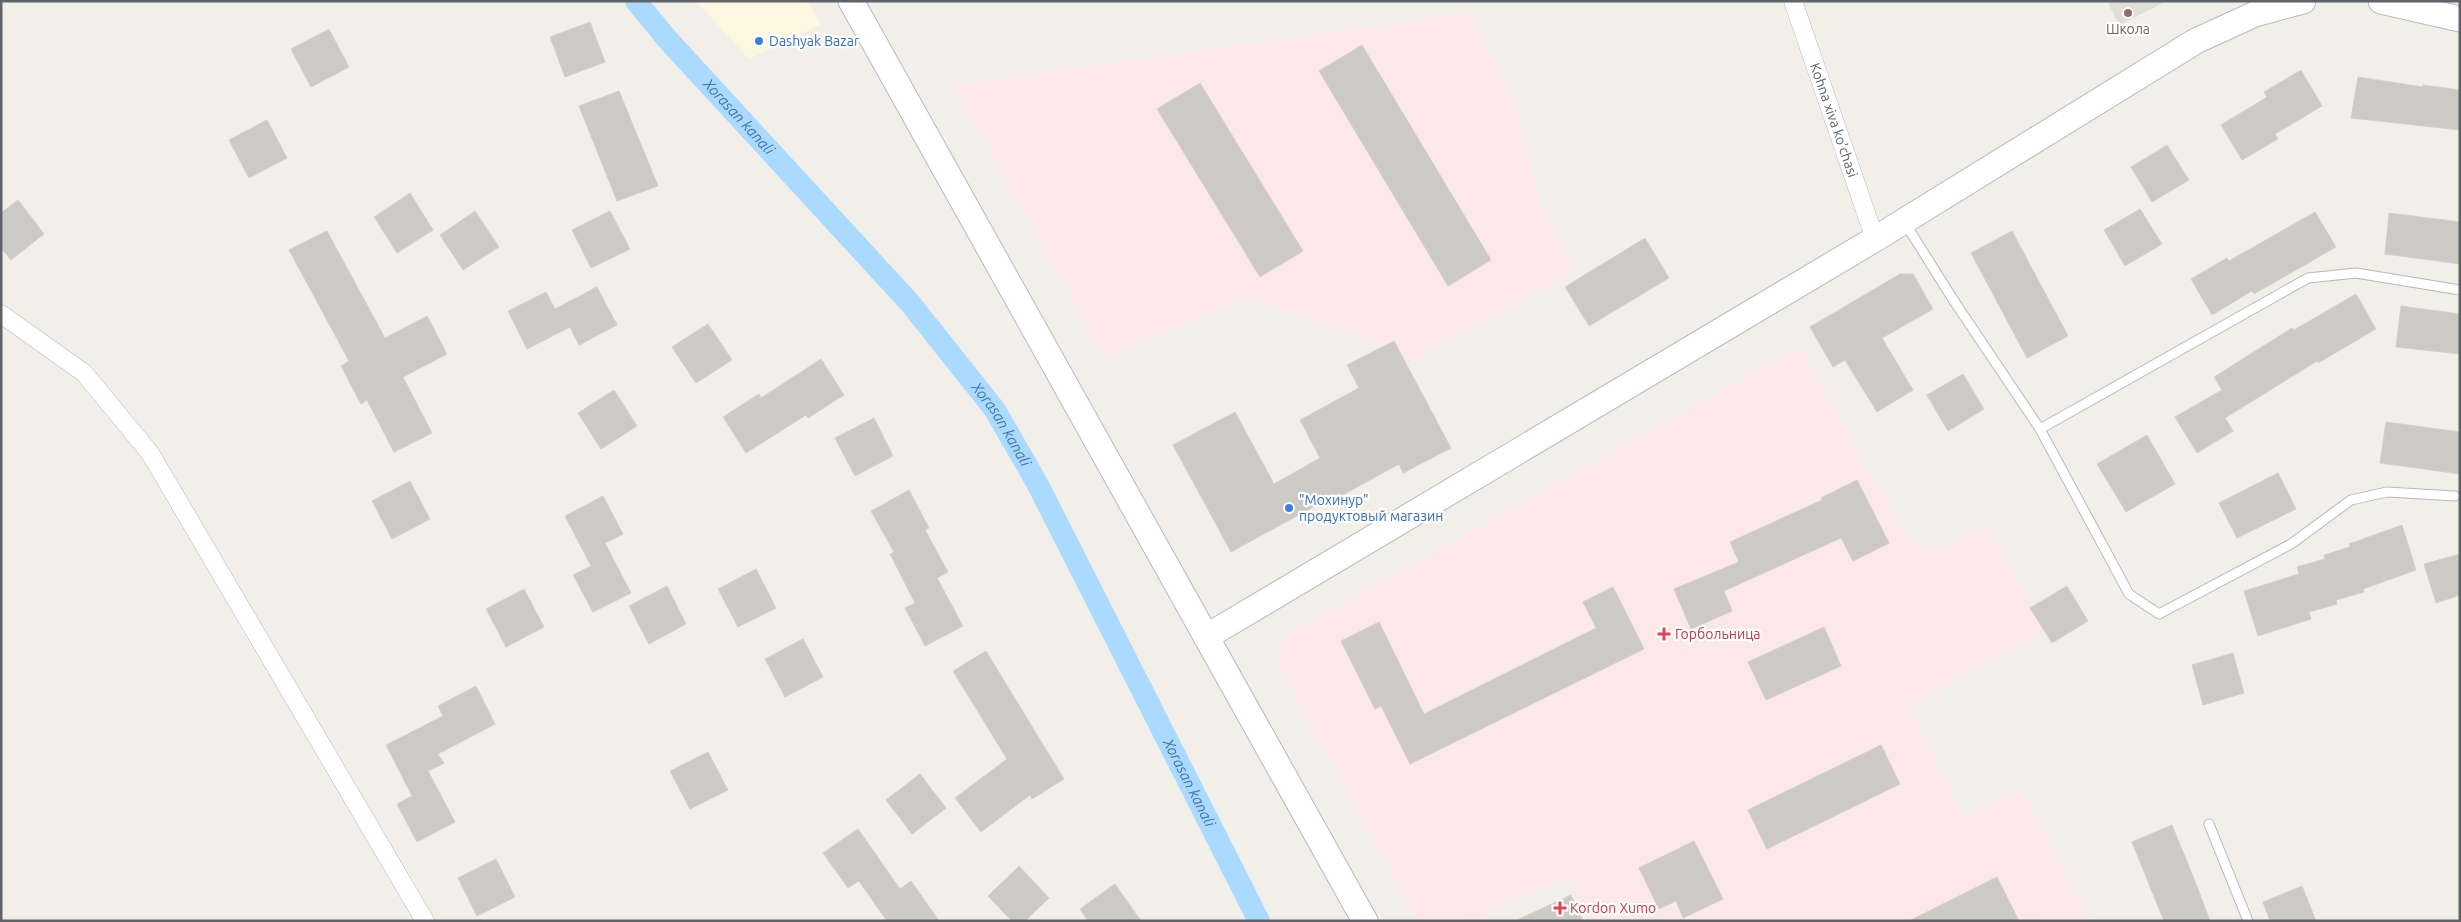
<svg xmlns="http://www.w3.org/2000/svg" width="2461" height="922" viewBox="0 0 2461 922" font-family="Ubuntu,sans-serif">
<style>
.commercial{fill:#fef7e0}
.education{fill:#e1ded6}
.medical{fill:#fce8e6}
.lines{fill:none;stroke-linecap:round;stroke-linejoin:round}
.canal{stroke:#aadaff;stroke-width:22}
.building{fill:#cccac5;stroke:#d6d1c6}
.service-casing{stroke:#b5b8bc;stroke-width:11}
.minor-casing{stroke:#b5b8bc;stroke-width:19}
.secondary-casing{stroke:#b6babf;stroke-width:27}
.service{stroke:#fff;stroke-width:9}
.minor{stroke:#fff;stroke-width:18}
.secondary{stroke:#fff;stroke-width:25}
.education-dot{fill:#8d6e63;stroke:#fff;stroke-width:2}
.shop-dot{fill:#3f7fe0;stroke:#fff;stroke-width:2}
.health-dot{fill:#e0444e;stroke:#fff;stroke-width:2}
.labels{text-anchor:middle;stroke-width:4.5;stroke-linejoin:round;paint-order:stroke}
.education-label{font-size:14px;fill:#785e54;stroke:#fff}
.shop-label{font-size:14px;fill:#366cbe;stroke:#fff;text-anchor:start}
.street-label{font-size:14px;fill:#5f6368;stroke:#fff}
.health-label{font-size:14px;fill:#be3a42;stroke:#fff;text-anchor:start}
.water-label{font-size:15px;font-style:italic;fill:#4174aa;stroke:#fff}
</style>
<rect width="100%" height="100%" fill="#f1efe8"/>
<polygon class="commercial" points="696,1 807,1 821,24 749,59"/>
<polygon class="education" points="2107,1 2167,1 2119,25"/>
<g class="medical">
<polygon points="1468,13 1511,95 1542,207 1576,270 1407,363 1394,341 1385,345 1245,297 1105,358 953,85"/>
<polygon points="1799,347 1908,541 1941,550 1986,524 2044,631 1908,707 1962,816 2021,790 2090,921 1591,921 1569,875 1470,921 1417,921 1276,661 1285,636"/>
</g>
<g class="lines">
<path class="canal" id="s1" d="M636 1 668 40 910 303 995 410 1037 483 1259 921"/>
</g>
<g class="building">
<polygon points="590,22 605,62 565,77 550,37"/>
<polygon points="329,29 349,67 311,87 291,49"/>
<polygon points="1362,45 1491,260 1448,286 1319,71"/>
<polygon points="2301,70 2322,106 2275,134 2278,139 2242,160 2221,125 2267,97 2264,92"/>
<polygon points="2358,77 2423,87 2423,85 2460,90 2460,130 2351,118"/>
<polygon points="1200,83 1303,251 1260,277 1157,109"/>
<polygon points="619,91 658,186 617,201 579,106"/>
<polygon points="267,120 287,158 249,178 229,140"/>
<polygon points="2167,145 2189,180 2152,202 2131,167"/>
<polygon points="410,193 433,230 397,253 374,217"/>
<polygon points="18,200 44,234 11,260 1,248 1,213"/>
<polygon points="2140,209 2162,244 2125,266 2104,230"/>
<polygon points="475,211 499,247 463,270 440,235"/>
<polygon points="610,211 630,249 591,268 572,230"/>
<polygon points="2315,212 2336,247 2254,294 2252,291 2212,315 2191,279 2227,258 2229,261"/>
<polygon points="2389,213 2460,222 2460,264 2385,254"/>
<polygon points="327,231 385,338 427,316 447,354 403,377 432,433 394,452 367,400 361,404 341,366 349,361 289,250"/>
<polygon points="2012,231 2068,336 2027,358 1971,253"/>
<polygon points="1645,238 1669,278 1589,326 1565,287"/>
<polygon points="1900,274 1913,274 1933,309 1882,338 1913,390 1877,412 1845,360 1833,367 1810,327"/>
<polygon points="597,287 617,325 579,345 570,327 527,349 508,311 546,292 555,309"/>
<polygon points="2356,294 2376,329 2318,363 2317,361 2225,418 2233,431 2197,453 2175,417 2222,390 2214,377 2292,328 2294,330"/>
<polygon points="2401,306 2460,314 2460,354 2396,347"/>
<polygon points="708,324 732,360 696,383 672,347"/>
<polygon points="1394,341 1451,448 1403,473 1399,464 1341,496 1339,493 1231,552 1173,445 1235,412 1274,484 1320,458 1300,420 1359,388 1347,365"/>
<polygon points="821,359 844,395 808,418 806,415 746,453 723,417 759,394 761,398"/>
<polygon points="1963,374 1984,409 1948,431 1927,395"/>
<polygon points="614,390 637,426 601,449 578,413"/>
<polygon points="874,418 893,456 855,476 835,438"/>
<polygon points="2386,422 2460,432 2460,474 2380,463"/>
<polygon points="2147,435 2175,484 2126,512 2097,464"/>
<polygon points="2278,473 2296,509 2237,538 2219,503"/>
<polygon points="1857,480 1889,543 1853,561 1841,538 1724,591 1732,611 1691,629 1674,589 1739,562 1730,542 1822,500 1821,498"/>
<polygon points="410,481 430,519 392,539 372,501"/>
<polygon points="909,490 929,528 925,530 948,572 937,578 963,626 925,646 905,608 915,603 890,554 894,552 871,511"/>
<polygon points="603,496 623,534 605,543 631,593 593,612 573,575 591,566 565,516"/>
<polygon points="2402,525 2416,570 2363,589 2364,592 2336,600 2337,604 2309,612 2311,619 2258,636 2244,591 2299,574 2297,567 2325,559 2324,555 2350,547 2349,544"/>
<polygon points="2460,554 2460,595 2436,603 2424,564"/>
<polygon points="756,569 776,608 738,627 718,589"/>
<polygon points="667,586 686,624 649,644 629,606"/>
<polygon points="2067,586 2088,621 2052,643 2030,608"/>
<polygon points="1613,587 1644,649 1410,764 1381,706 1375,709 1341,641 1379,622 1424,714 1596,628 1583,602"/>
<polygon points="524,589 544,627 506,647 486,609"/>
<polygon points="1824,627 1841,666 1766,700 1748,662"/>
<polygon points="803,639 823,677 785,697 765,659"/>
<polygon points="986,651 1064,779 1032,799 1030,795 981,832 955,798 1007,759 953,671"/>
<polygon points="2233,653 2244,693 2203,705 2192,665"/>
<polygon points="476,686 495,724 438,754 444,763 428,771 455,822 417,842 397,804 412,796 386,745 443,716 438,706"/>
<polygon points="1881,745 1900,784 1767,849 1748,810"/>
<polygon points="708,752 728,790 690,809 670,771"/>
<polygon points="920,774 946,808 912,834 886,800"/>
<polygon points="2172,825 2196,884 2210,921 2164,921 2132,842"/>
<polygon points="858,829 900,889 911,881 939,921 887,921 859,881 848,888 823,853"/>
<polygon points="1694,841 1723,899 1683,918 1676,901 1659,909 1639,868"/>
<polygon points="496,859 515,897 477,916 458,878"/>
<polygon points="1019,866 1049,898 1025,921 1012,921 988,896"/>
<polygon points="1997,877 2019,921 1909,921"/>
<polygon points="1115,884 1141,921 1088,921 1080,909"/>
<polygon points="2302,886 2316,921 2270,921 2263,902"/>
<polygon points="1571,895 1583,921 1515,921"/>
</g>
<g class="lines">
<defs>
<g id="service">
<polyline points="1905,223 1954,301 2040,429 2129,594 2159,614 2291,544 2351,500 2387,492 2455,496"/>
<polyline points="2040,429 2308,278 2356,273 2460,290"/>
<polyline points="2209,824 2248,921"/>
</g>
<g id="minor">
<path id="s2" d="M1793 1 1875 239"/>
<polyline points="1,314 84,373 150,453 425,921"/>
</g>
<g id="secondary">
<polyline points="851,1 1365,921"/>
<polyline points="2381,1 2460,19"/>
<polyline points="1206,637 1875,239 2196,41 2255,14 2303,1"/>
</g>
</defs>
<use href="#service" class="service-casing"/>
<use href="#minor" class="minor-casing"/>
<use href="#secondary" class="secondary-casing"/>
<use href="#service" class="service"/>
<use href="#minor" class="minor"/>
<use href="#secondary" class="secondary"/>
</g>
<circle class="education-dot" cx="2128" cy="13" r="5"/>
<g class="shop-dot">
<circle cx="759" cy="41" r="5"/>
<circle cx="1289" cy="508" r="5"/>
</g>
<g class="health-dot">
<path d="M1661.5 626.5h5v5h5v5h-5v5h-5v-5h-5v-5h5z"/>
<path d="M1557.5 900.5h5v5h5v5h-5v5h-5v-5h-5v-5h5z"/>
</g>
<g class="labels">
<g class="education-label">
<text x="2128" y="34">Школа</text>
</g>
<g class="shop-label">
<text x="769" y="46">Dashyak Bazar</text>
<text x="1299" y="505">"Мохинур"<tspan x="1299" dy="16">продуктовый магазин</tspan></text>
</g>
<g class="street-label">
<text dy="5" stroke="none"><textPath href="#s2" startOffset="126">Kohna xiva ko'chasi</textPath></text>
</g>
<g class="health-label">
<text x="1675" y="639">Горбольница</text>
<text x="1570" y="913">Kordon Xumo</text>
</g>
<g class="water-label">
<text dy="5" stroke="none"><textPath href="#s1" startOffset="155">Xorasan kanali</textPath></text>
<text dy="5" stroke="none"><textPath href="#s1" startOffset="560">Xorasan kanali</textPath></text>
<text dy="5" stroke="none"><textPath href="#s1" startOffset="965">Xorasan kanali</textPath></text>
</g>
</g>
<rect width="2461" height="922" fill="none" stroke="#5f6368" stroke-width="5"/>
</svg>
